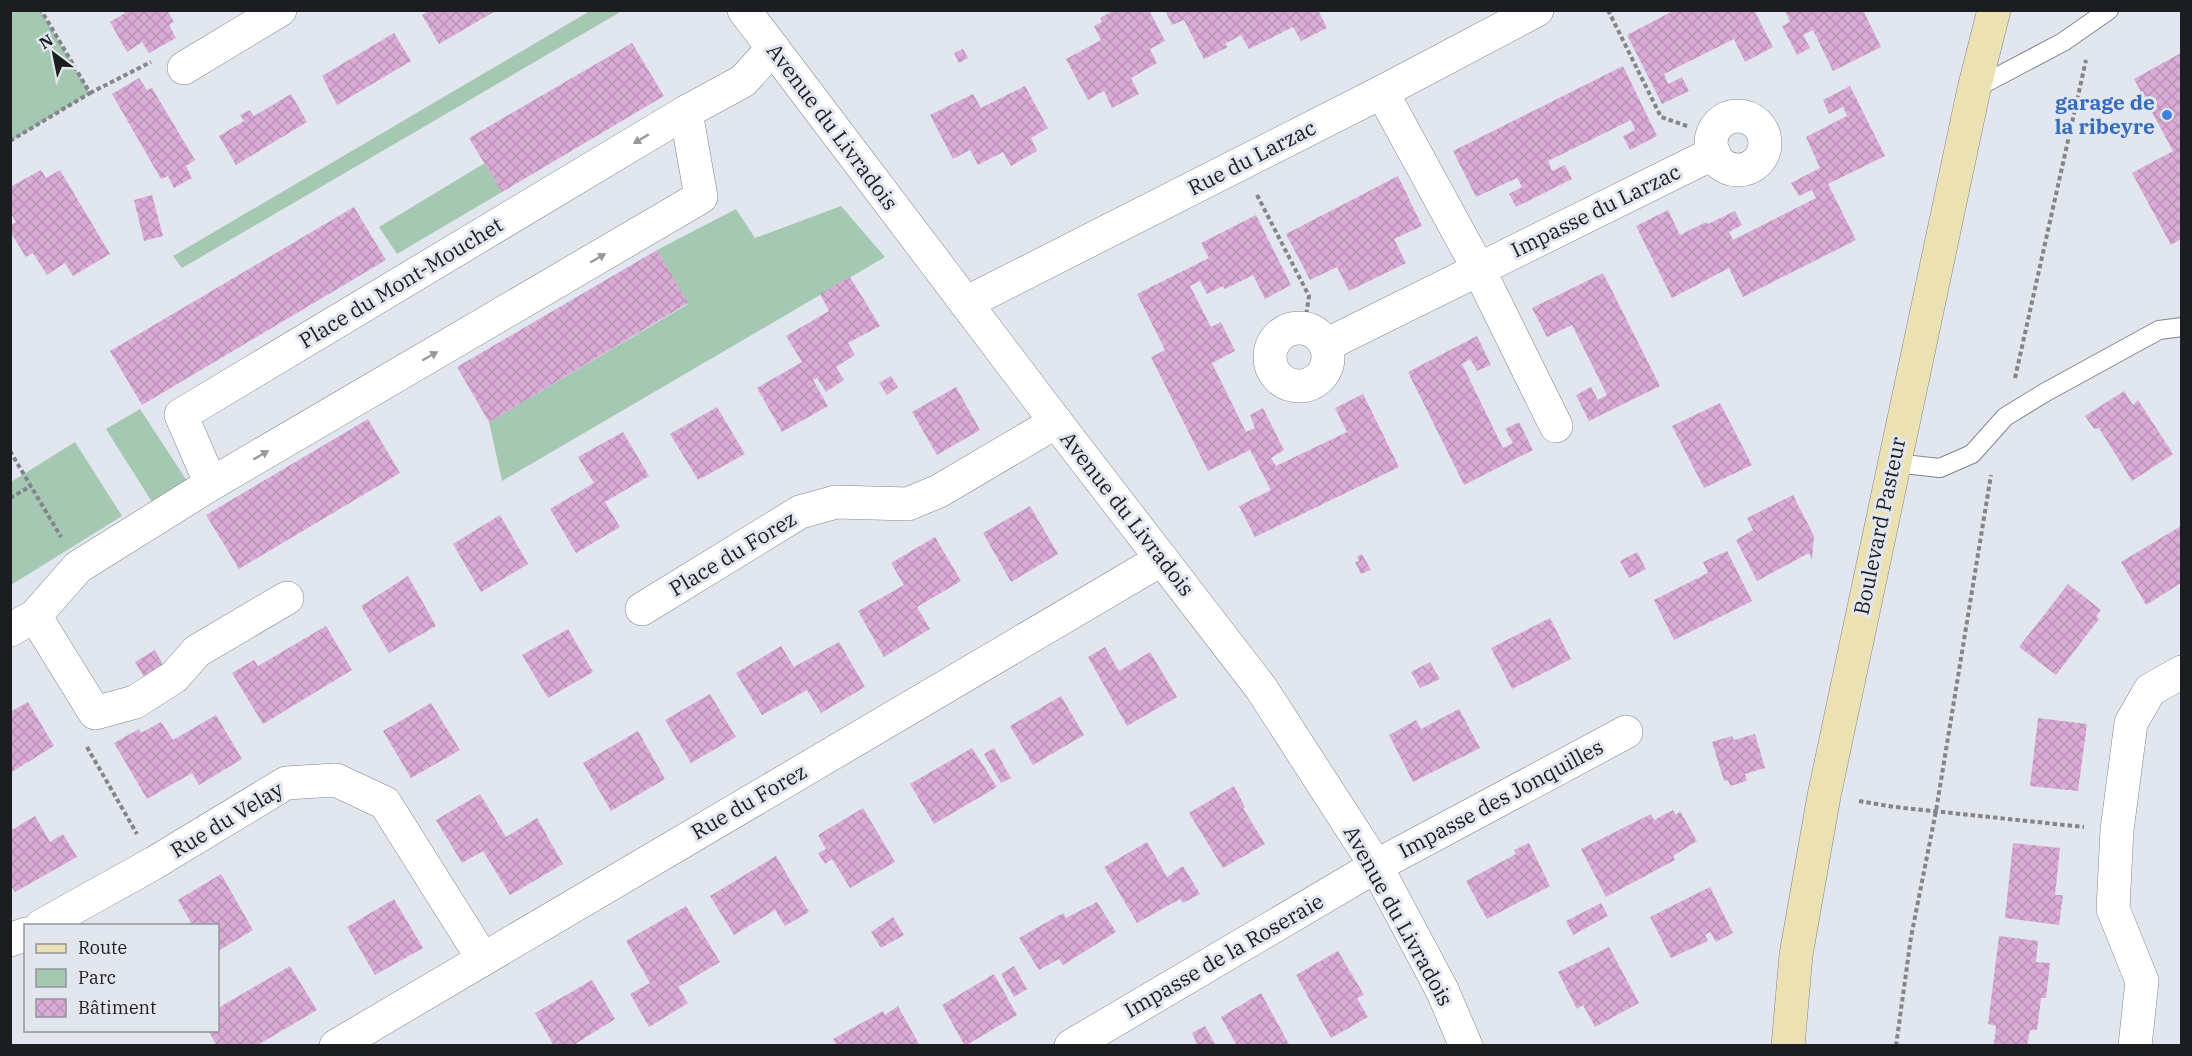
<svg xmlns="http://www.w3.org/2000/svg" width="2192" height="1056" viewBox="0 0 2192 1056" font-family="'IBM Plex Serif',serif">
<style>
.green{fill:#a5c8b2}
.building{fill:url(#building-cross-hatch)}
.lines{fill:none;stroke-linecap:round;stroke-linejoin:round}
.lane-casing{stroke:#81868c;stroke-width:20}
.street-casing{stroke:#81868c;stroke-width:34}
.secondary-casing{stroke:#81868c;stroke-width:34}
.path{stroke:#82868b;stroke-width:4;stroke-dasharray:4.5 3;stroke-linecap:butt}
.lane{stroke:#fff;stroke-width:18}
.street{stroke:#fff;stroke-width:33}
.secondary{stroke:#ece1b3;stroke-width:33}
.oneway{fill:#98999b}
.shop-dot{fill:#3f7fe0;stroke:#e2e7ef;stroke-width:2}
.labels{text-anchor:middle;stroke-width:6;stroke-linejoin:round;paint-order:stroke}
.shop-label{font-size:21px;font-weight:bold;fill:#366cbe;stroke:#e2e7ef;text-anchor:end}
.street-label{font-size:21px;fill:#1b1d20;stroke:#e2e7ef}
</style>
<defs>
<pattern id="building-cross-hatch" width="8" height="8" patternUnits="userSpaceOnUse" patternTransform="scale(1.5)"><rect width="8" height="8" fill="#daabd6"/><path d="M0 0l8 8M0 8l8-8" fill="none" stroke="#ba93b7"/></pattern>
</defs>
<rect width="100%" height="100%" fill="#e2e7ef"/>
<g class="green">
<polygon points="10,11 41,11 90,93 11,141"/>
<polygon points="590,11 622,11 182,268 173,256"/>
<polygon points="485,163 502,192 397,254 379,227"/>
<polygon points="841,206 885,257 502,481 489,422 688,304 657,250 736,209 755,238"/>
<polygon points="140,409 187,481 152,502 106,429"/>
<polygon points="75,442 122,516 11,585 11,482"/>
</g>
<g class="building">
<polygon points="124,10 167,10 174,22 169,25 176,38 149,53 142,42 127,52 110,22 125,13"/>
<polygon points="430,10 497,10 439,44 422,15"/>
<polygon points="1114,10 1149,10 1165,41 1150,49 1157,63 1131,78 1139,94 1112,108 1104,91 1088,100 1066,59 1101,40 1094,26 1102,22 1100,18"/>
<polygon points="1165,10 1323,10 1319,12 1327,28 1301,41 1293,27 1249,49 1241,35 1225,44 1228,47 1204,59 1184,20 1172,25"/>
<polygon points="1675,10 1754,10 1773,47 1745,62 1734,39 1664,74 1668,84 1682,77 1689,91 1662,104 1627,35"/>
<polygon points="1785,10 1863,10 1881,47 1833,71 1813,30 1803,35 1810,48 1797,55 1782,26 1790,22"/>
<polygon points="394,33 411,61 337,105 322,76"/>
<polygon points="632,43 664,96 502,192 469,138"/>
<polygon points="963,49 968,58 959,63 954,53"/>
<polygon points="2181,53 2181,239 2171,245 2132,173 2173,151 2134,79"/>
<polygon points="1623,66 1657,136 1630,150 1623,136 1635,130 1631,120 1548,161 1552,171 1565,165 1572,179 1516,207 1509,194 1522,187 1517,178 1476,197 1453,151"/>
<polygon points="139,78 147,90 152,88 195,160 186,166 192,178 174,188 168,176 161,179 112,94"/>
<polygon points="1025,86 1048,128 1031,138 1037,151 1011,166 1003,152 978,165 970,150 953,159 930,115 973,94 981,108"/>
<polygon points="1850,86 1885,156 1828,184 1856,240 1743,297 1729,268 1672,298 1636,226 1668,210 1680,235 1706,222 1708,224 1735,211 1742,225 1729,232 1733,240 1816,198 1812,190 1799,196 1791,183 1820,168 1806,137 1847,116 1843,107 1829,114 1823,100"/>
<polygon points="291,94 307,122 236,165 219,136 244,121 240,115 250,110 254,116"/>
<polygon points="41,170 46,178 60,170 110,254 73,276 65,263 47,275 33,253 26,257 10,232 10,225 16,222 10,212 10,187"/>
<polygon points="1398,176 1422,226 1394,239 1406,263 1349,291 1337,267 1310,280 1286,234"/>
<polygon points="152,195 163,236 144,241 134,200"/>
<polygon points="354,207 386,260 142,405 110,351"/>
<polygon points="1256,215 1291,285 1265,299 1253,275 1225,289 1223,286 1207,294 1200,281 1190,286 1211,327 1221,322 1235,351 1212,363 1246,432 1255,428 1250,415 1263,408 1284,450 1271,458 1276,466 1347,432 1335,408 1363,394 1399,467 1255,537 1239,506 1271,490 1250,450 1208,471 1151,357 1165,350 1137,294 1209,258 1201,243"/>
<polygon points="657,250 688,303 489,422 457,367"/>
<polygon points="1603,273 1660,386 1589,421 1576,395 1591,387 1598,400 1607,395 1572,325 1547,337 1532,308"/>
<polygon points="850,277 880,326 848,343 855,355 836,367 844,380 826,392 817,378 813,380 828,406 782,432 757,388 802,362 786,336 829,311 820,294"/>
<polygon points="1477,336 1491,365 1477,371 1470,359 1462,364 1503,448 1513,443 1505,429 1519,422 1533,450 1464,485 1408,372"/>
<polygon points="891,376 898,387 887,395 879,383"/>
<polygon points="956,387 980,430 937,455 912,412"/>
<polygon points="2124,391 2133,405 2138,400 2173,454 2132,481 2099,428 2094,429 2085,416"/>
<polygon points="1720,403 1752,465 1704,488 1672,426"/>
<polygon points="717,407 745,454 698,480 670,434"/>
<polygon points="368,419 400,473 239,569 206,515"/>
<polygon points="623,432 649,476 605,502 620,527 576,553 550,509 594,483 578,457"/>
<polygon points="1793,495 1814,536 1812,560 1809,553 1757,581 1736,540 1753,530 1747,518"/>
<polygon points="1030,506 1058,554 1011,582 983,533"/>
<polygon points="500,515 528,564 481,592 453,544"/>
<polygon points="2181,526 2181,583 2146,605 2121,562"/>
<polygon points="935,537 961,581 917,607 930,629 884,657 858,611 904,585 891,563"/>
<polygon points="1727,551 1752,601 1674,640 1654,600 1708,573 1703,562"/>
<polygon points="1637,552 1646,569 1629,578 1620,561"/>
<polygon points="1362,554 1371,570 1361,574 1355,562 1359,561 1357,557"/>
<polygon points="408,576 436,626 389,653 361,606"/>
<polygon points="2068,584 2101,610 2096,616 2099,619 2056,675 2019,647"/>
<polygon points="1550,618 1571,659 1512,689 1491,648"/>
<polygon points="326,626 352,670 263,724 232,673 254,660 258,666"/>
<polygon points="568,629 593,672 548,698 522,655"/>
<polygon points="839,642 865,687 821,713 807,690 762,715 736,673 781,646 794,667"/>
<polygon points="1105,647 1119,671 1150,652 1177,697 1127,726 1088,657"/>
<polygon points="155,650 165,668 146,680 135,662"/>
<polygon points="1430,662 1440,679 1420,688 1411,672"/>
<polygon points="710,694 736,737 691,763 665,720"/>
<polygon points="1061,696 1084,735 1033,765 1010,726"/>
<polygon points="28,702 54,746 10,773 10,712"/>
<polygon points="431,703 460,750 411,778 383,731"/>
<polygon points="1459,709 1480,748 1413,782 1389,735 1416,720 1421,729"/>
<polygon points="216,715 242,759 199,785 192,773 147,799 114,743 139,729 141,733 161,722 173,740"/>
<polygon points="2038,718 2087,724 2078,791 2030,786"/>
<polygon points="638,731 665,779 611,811 583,763"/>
<polygon points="1755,734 1765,768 1745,774 1747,781 1730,786 1728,780 1724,781 1712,742 1732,736 1734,740"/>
<polygon points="972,748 997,787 934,824 910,784"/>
<polygon points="994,748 1011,778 1001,783 984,754"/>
<polygon points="1234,786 1245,807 1243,808 1265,844 1223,868 1189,813"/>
<polygon points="480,794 506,837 537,818 563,864 510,895 483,851 462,863 436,820"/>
<polygon points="863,808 895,862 850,888 832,859 825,864 818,853 826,849 818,835"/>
<polygon points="1673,810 1676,815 1680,811 1697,841 1673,856 1675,860 1606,897 1581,849 1651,814 1654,820"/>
<polygon points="35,816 50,842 63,834 77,857 15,892 10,884 10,831"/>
<polygon points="1147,842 1167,877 1183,866 1200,894 1183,903 1180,899 1137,923 1104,867"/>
<polygon points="1529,843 1550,886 1487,919 1466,881 1516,854 1514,850"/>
<polygon points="2013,843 2060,848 2055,895 2063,895 2059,925 2005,918"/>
<polygon points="776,856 809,912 785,926 775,910 734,935 710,896"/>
<polygon points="221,874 253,930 218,951 218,926 193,926 178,900"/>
<polygon points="1710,887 1733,933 1716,942 1710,932 1705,935 1708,941 1671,958 1650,917"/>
<polygon points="394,899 423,948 375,975 347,927"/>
<polygon points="1097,902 1116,932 1063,965 1059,959 1039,970 1019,938 1063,913 1066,918"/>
<polygon points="1601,903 1608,916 1573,935 1566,921"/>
<polygon points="686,906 720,962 678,987 688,1003 649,1027 630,994 650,983 626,941"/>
<polygon points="893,917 904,935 881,948 871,932"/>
<polygon points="1999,936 2038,941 2036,962 2050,963 2046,998 2041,998 2037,1030 2030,1030 2027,1046 1994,1044 1996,1026 1988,1024"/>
<polygon points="1609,947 1639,1003 1595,1027 1583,1005 1577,1009 1558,972"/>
<polygon points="1338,951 1364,995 1357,998 1368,1017 1331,1038 1296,975"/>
<polygon points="290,966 317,1010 256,1046 217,1046 208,1030 218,1030 218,1008"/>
<polygon points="1014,966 1027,989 1014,997 1001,974"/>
<polygon points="994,974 1017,1015 965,1046 942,1005"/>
<polygon points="592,980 615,1019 572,1046 554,1046 535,1013"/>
<polygon points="1261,993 1267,1004 1290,1046 1237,1046 1221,1017"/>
<polygon points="898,1006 920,1046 837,1046 833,1039 883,1011 885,1015"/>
<polygon points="1205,1026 1216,1046 1198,1046 1192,1033"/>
</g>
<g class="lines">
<defs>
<g id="lane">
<polyline points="1974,89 2063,42 2109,10"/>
<polyline points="1894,463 1940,468 1972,454 2005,417 2044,393 2159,330 2182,327"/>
</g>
<g id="street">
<polyline points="744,10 1056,422 1261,688 1376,866 1442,990 1466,1046"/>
<polyline points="184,68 280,10"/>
<polyline points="1382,92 1478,268 1556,426"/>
<polyline points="686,112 743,81 773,48"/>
<circle cx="1738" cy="143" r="27"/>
<polyline points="966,303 1382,92 1537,10"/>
<circle cx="1299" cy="357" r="29"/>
<polyline points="1326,345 1714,153"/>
<polyline points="642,609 800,512 836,502 908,504 939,491 1056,422"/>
<polyline points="35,616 95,713 135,702 174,677 197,651 287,598"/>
<polyline points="10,630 35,616 78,567 211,484 701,197 686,112 181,415 211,484"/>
<polyline points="41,926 154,863 286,783 336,780 385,803 483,959"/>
<polyline points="10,940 26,934"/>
<polyline points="336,1046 1162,559"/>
<polyline points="1071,1046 1376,866 1626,732"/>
<polyline points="2135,1046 2142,981 2113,909 2117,830 2131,723 2150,690 2182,672"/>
</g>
<polyline id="secondary" points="1788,1046 1796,955 1824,796 1974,89 1994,10"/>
</defs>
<use href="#lane" class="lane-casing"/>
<use href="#street" class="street-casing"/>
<use href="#secondary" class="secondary-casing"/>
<g class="path">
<polyline points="1608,10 1661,117 1687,126"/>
<polyline points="90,93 151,62"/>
<polyline points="10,141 90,93 41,10"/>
<polyline points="1257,195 1309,296 1306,316"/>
<polyline points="2015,378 2086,60"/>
<polyline points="10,451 61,537"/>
<polyline points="10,498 31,486"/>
<polyline points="87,747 137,834"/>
<polyline points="1859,801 1895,807 2084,827"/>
<polyline points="1896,1046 1911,937 1936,811 1991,475"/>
</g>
<use href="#lane" class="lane"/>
<use href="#street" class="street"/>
<use href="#secondary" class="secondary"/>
</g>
<defs><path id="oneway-solid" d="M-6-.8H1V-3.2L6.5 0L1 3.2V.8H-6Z" transform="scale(1.5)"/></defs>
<g class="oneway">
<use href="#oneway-solid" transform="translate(641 139) rotate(149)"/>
<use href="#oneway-solid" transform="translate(598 258) rotate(-30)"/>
<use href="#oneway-solid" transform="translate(430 356) rotate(-30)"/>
<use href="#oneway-solid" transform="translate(261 455) rotate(-30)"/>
</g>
<circle class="shop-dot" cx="2167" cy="115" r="6"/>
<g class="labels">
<g class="shop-label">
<text x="2155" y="110">garage de<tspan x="2155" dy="24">la ribeyre</tspan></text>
</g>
<g class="street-label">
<text transform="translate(832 127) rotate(53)" y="7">Avenue du Livradois</text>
<text transform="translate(1252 158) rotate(-27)" y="7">Rue du Larzac</text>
<text transform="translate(1596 211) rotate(-26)" y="7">Impasse du Larzac</text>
<text transform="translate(401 283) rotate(-31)" y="7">Place du Mont-Mouchet</text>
<text transform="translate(1127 514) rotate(52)" y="7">Avenue du Livradois</text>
<text transform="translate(1880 526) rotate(-78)" y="7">Boulevard Pasteur</text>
<text transform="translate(733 554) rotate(-31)" y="7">Place du Forez</text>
<text transform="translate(1501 799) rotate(-28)" y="7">Impasse des Jonquilles</text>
<text transform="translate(749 802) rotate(-30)" y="7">Rue du Forez</text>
<text transform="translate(227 820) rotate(-31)" y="7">Rue du Velay</text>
<text transform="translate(1398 916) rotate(61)" y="7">Avenue du Livradois</text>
<text transform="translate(1224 956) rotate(-30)" y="7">Impasse de la Roseraie</text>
</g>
</g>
<rect width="2192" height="1056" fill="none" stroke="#1b1d20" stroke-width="24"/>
<rect x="24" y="924" width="195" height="108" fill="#e2e7ef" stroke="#92969c" stroke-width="1.5"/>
<rect x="36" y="944" width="30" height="9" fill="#ece1b3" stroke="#92969c" stroke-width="1.5"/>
<text x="78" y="954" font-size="18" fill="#1b1d20">Route</text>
<rect x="36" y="969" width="30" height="18" fill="#a5c8b2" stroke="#92969c" stroke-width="1.5"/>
<text x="78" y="984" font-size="18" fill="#1b1d20">Parc</text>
<rect x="36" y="999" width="30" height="18" fill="url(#building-cross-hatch)" stroke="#92969c" stroke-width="1.5"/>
<text x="78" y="1014" font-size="18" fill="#1b1d20">Bâtiment</text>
<g transform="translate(54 54) rotate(328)" stroke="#e2e7ef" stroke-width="4.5" paint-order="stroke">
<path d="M0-4.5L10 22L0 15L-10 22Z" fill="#1b1d20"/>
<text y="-9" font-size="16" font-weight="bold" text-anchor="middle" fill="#1b1d20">N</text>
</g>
</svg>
